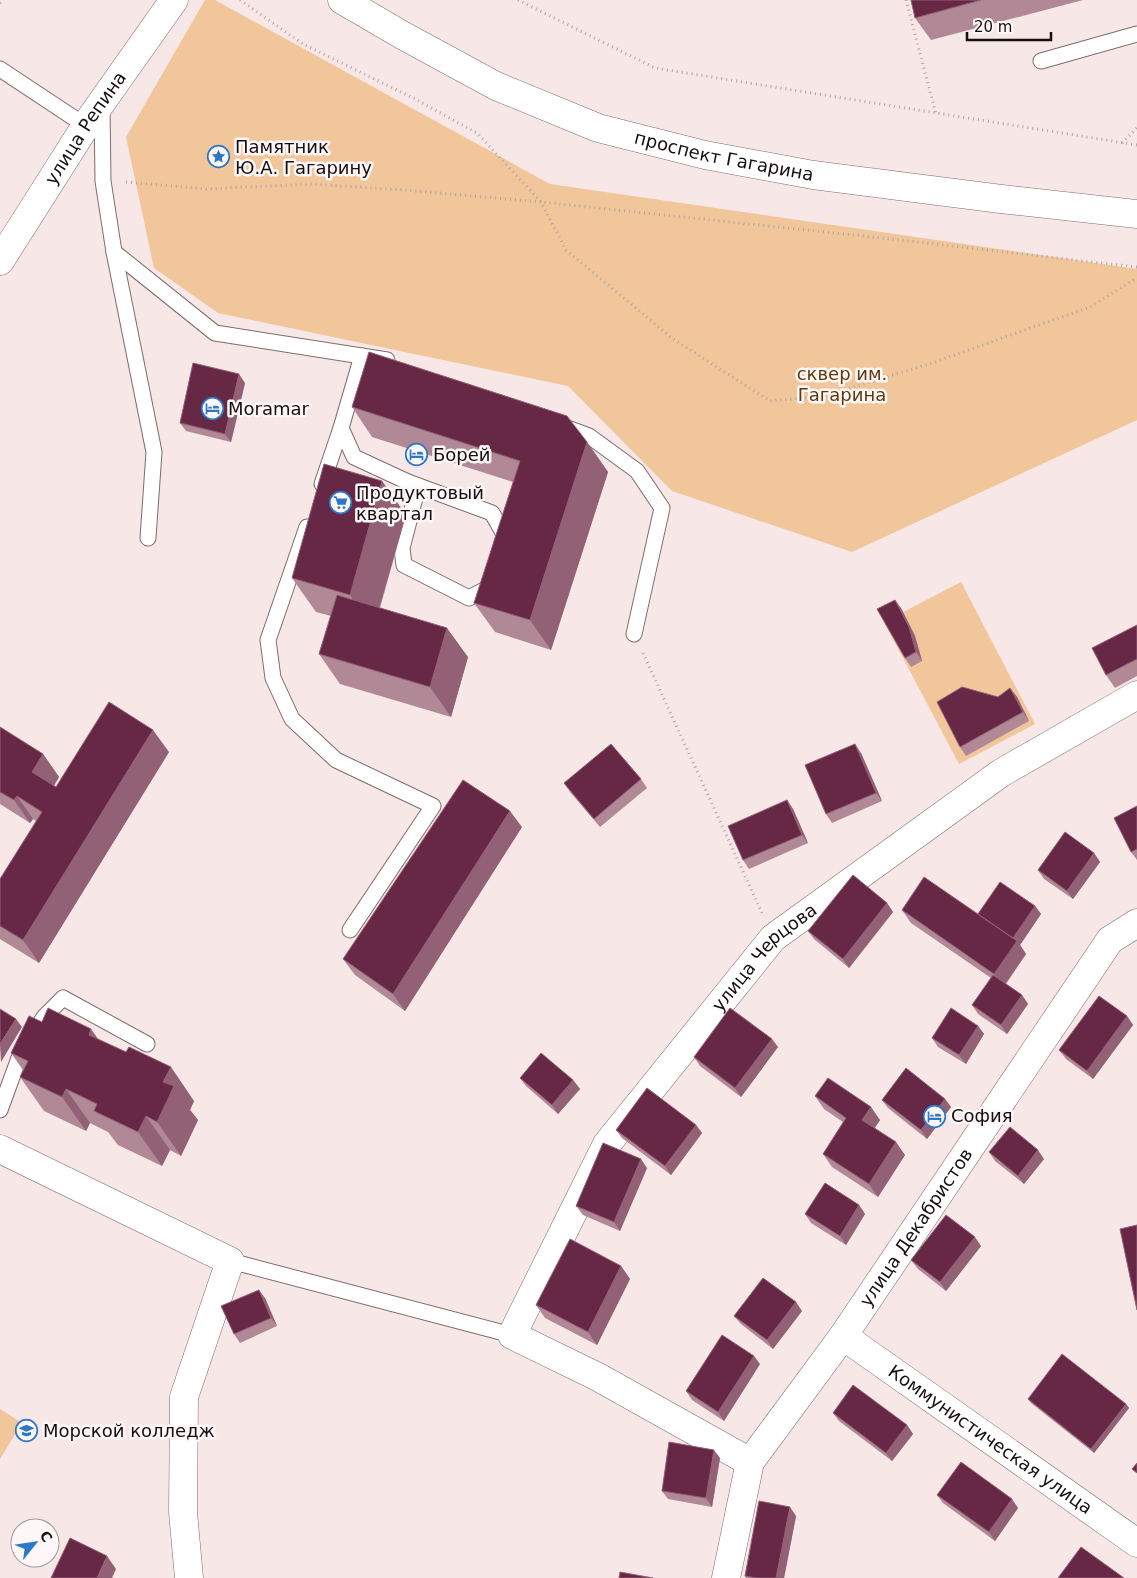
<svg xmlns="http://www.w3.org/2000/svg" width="1137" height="1578" viewBox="0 0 1137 1578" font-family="'DejaVu Sans',sans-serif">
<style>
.green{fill:#f0c69a}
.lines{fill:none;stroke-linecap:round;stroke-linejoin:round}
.lane-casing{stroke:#7c6d6d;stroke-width:17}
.street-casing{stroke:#7c6d6d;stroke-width:29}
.secondary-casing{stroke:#7c6d6d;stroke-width:29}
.path{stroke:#b1a4a4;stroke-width:3;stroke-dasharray:1 4;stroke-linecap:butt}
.lane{stroke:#fff;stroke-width:15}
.street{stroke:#fff;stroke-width:28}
.secondary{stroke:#fff;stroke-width:28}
.wall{fill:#b08896}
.shaded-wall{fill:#926176}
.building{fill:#672846;stroke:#926176}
.labels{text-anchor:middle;stroke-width:5;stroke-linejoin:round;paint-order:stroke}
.street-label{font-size:18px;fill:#150f0f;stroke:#fef7f7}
.poi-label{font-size:18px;fill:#150f0f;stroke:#fef7f7;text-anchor:start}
.park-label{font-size:18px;fill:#5e3a0c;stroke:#fef7f7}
</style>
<rect width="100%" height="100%" fill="#f8e7e7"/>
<g class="green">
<polygon points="205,0 215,0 550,184 1137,269 1137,420 852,552 672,491 568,386 218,313 154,268 126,137"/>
<polygon points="961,582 1035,724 959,764 884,622"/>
<polygon points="0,1409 22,1423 0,1459"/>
</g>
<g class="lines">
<defs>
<g id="lane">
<polyline points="1041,61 1137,34"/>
<polyline points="0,69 86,126"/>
<polyline points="102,105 103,181 114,252 154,452 148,538"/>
<polyline points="114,252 215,333 387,360"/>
<polyline points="362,356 341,428 354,457 408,482 415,498 402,548 404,565 469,598 488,588 490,581"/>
<polyline points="562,426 589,436 637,471 662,508 634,634"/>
<polyline points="408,482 492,513 505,536 502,543"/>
<polyline points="322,484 341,428"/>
<polyline points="307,527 268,640 273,678 292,719 336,760 433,806 350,930"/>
<polyline points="0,1110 19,1058 44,1017 63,998 147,1044"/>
<polyline points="230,1261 512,1335"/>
</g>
<g id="street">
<path id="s1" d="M0 261 92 116 174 0"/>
<polyline points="0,1149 230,1261 184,1397 183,1512 189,1578"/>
<path id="s2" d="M843 1336 1137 1543"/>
<path id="s3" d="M750 1462 598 1377 512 1335 607 1144 773 938 1001 773 1137 695"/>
<path id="s4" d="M726 1578 750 1462 843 1336 1110 940 1137 923"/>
</g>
<g id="secondary">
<path id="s5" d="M342 0 402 35 496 86 598 128 705 155 813 175 1001 199 1137 214"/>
</g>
</defs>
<use href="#lane" class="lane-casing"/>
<use href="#street" class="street-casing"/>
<use href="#secondary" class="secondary-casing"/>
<g class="path">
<polyline points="240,0 303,44 413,98 477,133 541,202 891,239 1137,267"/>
<polyline points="518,0 655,68 1137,145"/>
<polyline points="906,0 936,114"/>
<polyline points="0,3 4,0"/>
<polyline points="1122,143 1137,128"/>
<polyline points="126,182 206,189 311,184 405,190 541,202 566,250 673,339 770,401 825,396 932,363 1090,307 1137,278"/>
<polyline points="643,653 762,913"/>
</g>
<use href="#lane" class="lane"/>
<use href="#street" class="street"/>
<use href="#secondary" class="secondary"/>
</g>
<g class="wall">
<polygon points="911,0 1083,0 931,40 915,18"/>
<polygon points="245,383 231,442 186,431 180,423"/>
<polygon points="352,407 587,442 608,472 551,650 495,632 474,603 513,482 372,437"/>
<polygon points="382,481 406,515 380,608 468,657 451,717 340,684 319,654 331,616 316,612 292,578"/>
<polygon points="901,608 915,636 922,661 911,667 905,658"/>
<polygon points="1137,625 1137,676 1115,688 1106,675"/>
<polygon points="1010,688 1017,697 1029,721 966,756 960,747 998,697"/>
<polygon points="0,727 43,754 59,777 54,786 56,787 169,752 39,963 0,939 0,879 36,821 33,819 30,823 0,804"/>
<polygon points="861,753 882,801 832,823 826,814"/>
<polygon points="641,779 647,788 600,827 570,792 564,783"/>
<polygon points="787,800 793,809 808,843 749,869 743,860"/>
<polygon points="1137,806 1137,860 1131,852"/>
<polygon points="522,827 405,1011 355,975 343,959"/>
<polygon points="1094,853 1100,862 1073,899 1044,879 1038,870"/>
<polygon points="887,903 893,912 849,968 814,939 808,931"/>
<polygon points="1035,906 1041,914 1020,945 1026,954 1006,984 1022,995 1028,1004 1007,1034 978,1014 972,1005 991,978 911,923 902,910 978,914"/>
<polygon points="1127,1016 1133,1025 1093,1079 1066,1059 1059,1050"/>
<polygon points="42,1022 98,1039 126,1052 194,1101 190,1110 198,1120 181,1156 170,1150 162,1166 118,1145 108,1132 90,1123 86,1131 44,1111 20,1077 23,1070 11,1053"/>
<polygon points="978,1026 984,1034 966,1064 938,1047 932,1038"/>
<polygon points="778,1047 741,1097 700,1066 694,1057"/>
<polygon points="520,1078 573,1080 580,1089 558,1114 526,1086"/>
<polygon points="815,1096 880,1120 875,1128 905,1155 878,1197 832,1167 823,1154 843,1122 824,1109"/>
<polygon points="945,1099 951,1107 927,1139 888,1108 882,1100"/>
<polygon points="696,1125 702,1133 671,1175 622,1138 616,1130"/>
<polygon points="989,1152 1044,1159 1024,1184 995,1161"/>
<polygon points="647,1168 620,1231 583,1215 576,1206"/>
<polygon points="859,1205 865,1214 846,1245 811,1223 805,1214"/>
<polygon points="981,1246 946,1291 918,1269 911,1260"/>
<polygon points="621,1266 630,1279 597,1345 545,1318 536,1305"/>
<polygon points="265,1298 277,1326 240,1343 234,1334"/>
<polygon points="802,1311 773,1349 741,1324 734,1316"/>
<polygon points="760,1364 724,1421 692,1400 686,1391"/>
<polygon points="1028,1399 1126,1404 1129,1408 1094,1453 1031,1403"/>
<polygon points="833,1413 907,1425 913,1434 892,1461 839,1421"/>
<polygon points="720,1458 712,1507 668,1499 662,1491"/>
<polygon points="937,1495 1018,1508 995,1541 943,1503"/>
<polygon points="796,1516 784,1578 746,1578 745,1576"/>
</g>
<g class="shaded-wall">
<polygon points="239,374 245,383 231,442 225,434"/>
<polygon points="587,442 608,472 551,650 530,620"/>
<polygon points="382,481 406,515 373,629 350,595"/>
<polygon points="895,600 901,608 915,636 922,661 916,652"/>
<polygon points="447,628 468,657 451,717 430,687"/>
<polygon points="1010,688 1017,697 1029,721 1023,712"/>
<polygon points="153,730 169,752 39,963 23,940"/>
<polygon points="855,744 861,753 882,801 876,793"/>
<polygon points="43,754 59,777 48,795 32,772"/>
<polygon points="17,796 33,819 30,823 14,800"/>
<polygon points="787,800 793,809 808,843 802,835"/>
<polygon points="510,811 522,827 405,1011 393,994"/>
<polygon points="1094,853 1100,862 1073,899 1067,891"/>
<polygon points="887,903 893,912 849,968 843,959"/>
<polygon points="1035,906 1041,914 1020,945 1026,954 1003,987 994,974 1012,939"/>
<polygon points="1022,995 1028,1004 1007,1034 1001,1025"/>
<polygon points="1127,1016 1133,1025 1093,1079 1087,1071"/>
<polygon points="16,1019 22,1027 1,1062 0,1044"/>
<polygon points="978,1026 984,1034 966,1064 959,1055"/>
<polygon points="91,1029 115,1063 89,1035"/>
<polygon points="772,1039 778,1047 741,1097 735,1088"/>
<polygon points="171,1067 194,1101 190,1110 198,1120 181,1156 157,1122 163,1082"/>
<polygon points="573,1080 580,1089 558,1114 552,1105"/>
<polygon points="66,1089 90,1123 86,1131 62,1097"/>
<polygon points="945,1099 951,1107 927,1139 921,1130"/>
<polygon points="871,1107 880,1120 871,1133 862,1120"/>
<polygon points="146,1116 170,1150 162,1166 138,1132"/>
<polygon points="696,1125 702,1133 671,1175 665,1166"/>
<polygon points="896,1142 905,1155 878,1197 869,1184"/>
<polygon points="1038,1150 1044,1159 1024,1184 1018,1176"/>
<polygon points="641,1159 647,1168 620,1231 614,1222"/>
<polygon points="859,1205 865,1214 846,1245 840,1236"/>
<polygon points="975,1237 981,1246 946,1291 940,1282"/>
<polygon points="621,1266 630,1279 597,1345 588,1332"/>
<polygon points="259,1290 265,1298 277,1326 271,1318"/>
<polygon points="796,1302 802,1311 773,1349 767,1340"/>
<polygon points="754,1356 760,1364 724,1421 718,1412"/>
<polygon points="1126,1404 1129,1408 1094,1453 1091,1449"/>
<polygon points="907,1425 913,1434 892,1461 886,1453"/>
<polygon points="714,1450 720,1458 712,1507 706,1498"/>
<polygon points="1012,1499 1018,1508 995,1541 989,1532"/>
<polygon points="790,1507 796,1516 784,1578 776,1578"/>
<polygon points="107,1556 116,1569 112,1578 97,1578"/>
</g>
<g class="building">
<polygon points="911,0 981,0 915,18"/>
<polygon points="369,352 567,416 587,442 530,620 474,603 520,461 352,407"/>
<polygon points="193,363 239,374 225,434 180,423"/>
<polygon points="324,464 382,481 350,595 292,578"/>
<polygon points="337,595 447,628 430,687 319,654"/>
<polygon points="895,600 909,627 916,652 905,658 877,609"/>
<polygon points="1137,625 1137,659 1106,675 1092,648"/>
<polygon points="962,687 998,697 1010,688 1023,712 960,747 937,702"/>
<polygon points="109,702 153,730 23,940 0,926 0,879 42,812 17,796 14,800 0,792 0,727 43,754 32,772 56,787"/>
<polygon points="611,744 641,779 594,819 564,783"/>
<polygon points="855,744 876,793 826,814 805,765"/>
<polygon points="463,780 510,811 393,994 343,959"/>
<polygon points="787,800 802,835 743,860 728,826"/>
<polygon points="1137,806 1137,849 1131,852 1114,818"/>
<polygon points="1065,832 1094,853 1067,891 1038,870"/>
<polygon points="853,875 887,903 843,959 808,931"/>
<polygon points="924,877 1017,941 994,974 902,910"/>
<polygon points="1000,882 1035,906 1013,938 978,914"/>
<polygon points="993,975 1022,995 1001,1025 972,1005"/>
<polygon points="1099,996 1127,1016 1087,1071 1059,1050"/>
<polygon points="48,1008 91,1029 89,1035 126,1052 129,1047 171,1067 163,1082 174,1086 157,1122 146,1116 138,1132 94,1111 97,1104 66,1089 62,1097 20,1077 28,1061 11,1053 29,1016 42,1022"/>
<polygon points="730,1008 772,1039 735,1088 694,1057"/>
<polygon points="951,1008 978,1026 959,1055 932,1038"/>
<polygon points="0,1009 16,1019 0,1044"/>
<polygon points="541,1053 573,1080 552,1105 520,1078"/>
<polygon points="906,1068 945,1099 921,1130 882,1100"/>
<polygon points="828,1078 871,1107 862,1120 896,1142 869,1184 823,1154 846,1118 815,1096"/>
<polygon points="647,1088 696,1125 665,1166 616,1130"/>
<polygon points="1010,1127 1038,1150 1018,1176 989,1152"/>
<polygon points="603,1143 641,1159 614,1222 576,1206"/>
<polygon points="825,1183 859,1205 840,1236 805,1214"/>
<polygon points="946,1215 975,1237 940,1282 911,1260"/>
<polygon points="1137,1225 1137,1310 1120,1229"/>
<polygon points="570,1239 621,1266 588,1332 536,1305"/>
<polygon points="763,1278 796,1302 767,1340 734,1316"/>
<polygon points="259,1290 271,1318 234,1334 221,1306"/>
<polygon points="722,1335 754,1356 718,1412 686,1391"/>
<polygon points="1062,1354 1126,1404 1091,1449 1028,1399"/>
<polygon points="853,1385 907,1425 886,1453 833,1413"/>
<polygon points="669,1442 714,1450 706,1498 662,1491"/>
<polygon points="961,1462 1012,1499 989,1532 937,1495"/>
<polygon points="1137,1463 1137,1473 1132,1469"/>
<polygon points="759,1501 790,1507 776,1578 757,1578 745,1576"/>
<polygon points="70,1538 107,1556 97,1578 51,1578"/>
<polygon points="1081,1547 1124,1578 1058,1578"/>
<polygon points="620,1572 653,1578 619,1578"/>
</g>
<defs>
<symbol id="sight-ring" viewBox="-11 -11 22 22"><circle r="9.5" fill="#fef7f7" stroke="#2c77c7" stroke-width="1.5"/><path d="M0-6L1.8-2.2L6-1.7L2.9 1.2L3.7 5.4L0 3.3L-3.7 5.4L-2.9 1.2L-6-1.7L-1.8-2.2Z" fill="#2c77c7"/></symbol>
<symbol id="hotel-ring" viewBox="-11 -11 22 22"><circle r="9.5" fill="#fef7f7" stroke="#2c77c7" stroke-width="1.5"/><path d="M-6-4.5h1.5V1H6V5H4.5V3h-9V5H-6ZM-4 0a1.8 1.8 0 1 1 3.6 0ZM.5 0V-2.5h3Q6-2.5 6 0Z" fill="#2c77c7"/></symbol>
<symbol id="supermarket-ring" viewBox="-11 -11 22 22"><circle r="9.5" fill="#fef7f7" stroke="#2c77c7" stroke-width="1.5"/><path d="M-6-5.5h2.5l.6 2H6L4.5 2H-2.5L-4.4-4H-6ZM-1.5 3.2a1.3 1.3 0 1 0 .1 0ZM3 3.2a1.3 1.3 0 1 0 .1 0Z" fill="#2c77c7"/></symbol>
<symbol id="university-ring" viewBox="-11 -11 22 22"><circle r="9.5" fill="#fef7f7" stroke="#2c77c7" stroke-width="1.5"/><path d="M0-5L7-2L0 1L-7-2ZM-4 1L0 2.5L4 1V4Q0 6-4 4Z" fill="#2c77c7"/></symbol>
</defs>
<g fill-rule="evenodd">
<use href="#sight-ring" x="206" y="144" width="25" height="25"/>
<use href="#hotel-ring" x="200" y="396" width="25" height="25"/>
<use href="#hotel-ring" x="404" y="442" width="25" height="25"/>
<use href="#supermarket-ring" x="328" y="490" width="25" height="25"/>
<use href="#hotel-ring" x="922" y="1104" width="25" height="25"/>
<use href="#university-ring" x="14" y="1418" width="25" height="25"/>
</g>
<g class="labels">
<g class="street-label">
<text dy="6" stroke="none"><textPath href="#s1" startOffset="158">улица Репина</textPath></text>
<text dy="6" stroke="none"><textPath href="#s5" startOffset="416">проспект Гагарина</textPath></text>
<text dy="6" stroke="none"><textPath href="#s3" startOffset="728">улица Черцова</textPath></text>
<text dy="6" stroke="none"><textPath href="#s4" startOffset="406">улица Декабристов</textPath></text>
<text dy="6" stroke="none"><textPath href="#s2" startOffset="180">Коммунистическая улица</textPath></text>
</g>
<g class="poi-label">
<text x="235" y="153">Памятник<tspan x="235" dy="21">Ю.А. Гагарину</tspan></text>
<text x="228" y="415">Moramar</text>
<text x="433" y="461">Борей</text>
<text x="356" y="499">Продуктовый<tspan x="356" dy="21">квартал</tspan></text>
<text x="951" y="1122">София</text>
<text x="43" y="1437">Морской колледж</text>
</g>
<g class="park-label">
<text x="842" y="380">сквер им.<tspan x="842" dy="21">Гагарина</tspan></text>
</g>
</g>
<g transform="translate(35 1543) rotate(60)"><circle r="24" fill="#fef7f7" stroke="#a19a9a"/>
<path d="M0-4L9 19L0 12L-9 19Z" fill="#2c77c7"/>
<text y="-8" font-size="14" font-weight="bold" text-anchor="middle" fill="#150f0f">С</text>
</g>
<path d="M967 32v8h84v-8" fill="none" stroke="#150f0f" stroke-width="2.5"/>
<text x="974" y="32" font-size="15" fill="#150f0f" stroke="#fef7f7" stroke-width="4" paint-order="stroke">20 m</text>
</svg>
